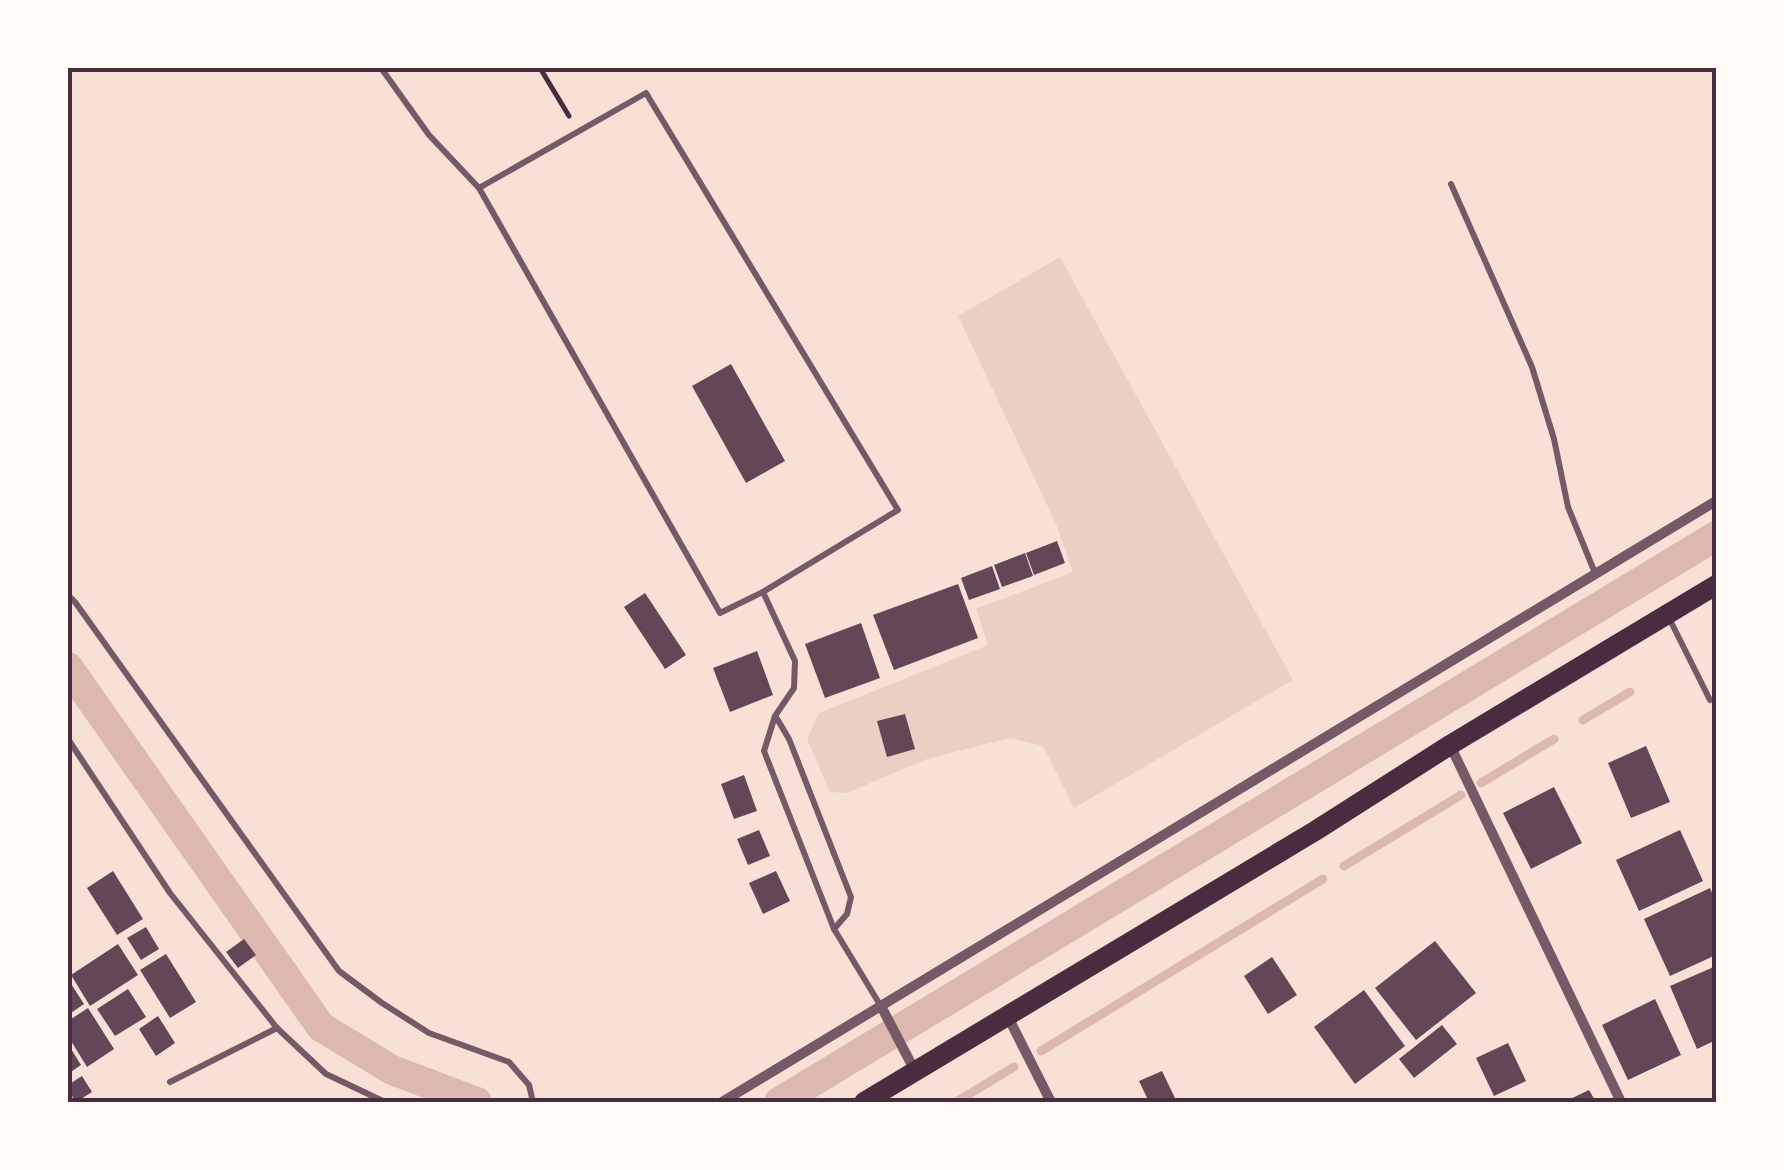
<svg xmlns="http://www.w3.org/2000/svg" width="1784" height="1170" viewBox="0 0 1784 1170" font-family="Inter,sans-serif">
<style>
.green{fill:#ebcfc5}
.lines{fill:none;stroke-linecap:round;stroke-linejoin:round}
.stream{stroke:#dcb8b0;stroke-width:9}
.canal{stroke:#dcb8b0;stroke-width:30}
.building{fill:#644757}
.path{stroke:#4a2c40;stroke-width:5}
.service{stroke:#755966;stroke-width:6}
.minor{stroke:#755966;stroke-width:10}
.secondary{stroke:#4a2c40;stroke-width:20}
.neatline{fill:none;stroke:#4a2c40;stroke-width:4}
</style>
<rect width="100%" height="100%" fill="#f7e1d7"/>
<polygon class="green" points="1060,257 1293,680 1074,808 1043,746 1010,738 927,759 847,793 830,792 807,739 819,713 988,645 976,609 1073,572 1056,524 958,316"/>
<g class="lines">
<g class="stream">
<polyline points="1583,720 1630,692"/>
<polyline points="1481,783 1554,739"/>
<polyline points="1344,866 1461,795"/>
<polyline points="1041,1051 1323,879"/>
<polyline points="956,1102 1014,1067"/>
</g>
<g class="canal">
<polyline points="68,667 321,1027 392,1070 477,1102"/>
<polyline points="779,1102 1716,536"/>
</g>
</g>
<g class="building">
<polygon points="731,364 785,461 746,483 692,386"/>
<polygon points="1057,541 1065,563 1034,575 1026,553"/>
<polygon points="1025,553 1033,576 1002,587 994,565"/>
<polygon points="992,566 1000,589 969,600 961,578"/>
<polygon points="958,584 978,638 894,670 873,615"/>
<polygon points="645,593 686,655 665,669 624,607"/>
<polygon points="861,623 880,678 825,698 805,644"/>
<polygon points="757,651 773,695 730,712 713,668"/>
<polygon points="905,714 915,749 887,757 877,721"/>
<polygon points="1646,746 1670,802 1631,818 1608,763"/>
<polygon points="744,775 757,811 734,819 721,784"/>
<polygon points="1554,787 1582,843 1531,869 1503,813"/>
<polygon points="759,830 770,856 748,865 737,839"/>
<polygon points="1680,830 1703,881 1639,911 1616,860"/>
<polygon points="113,871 143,919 117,935 87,888"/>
<polygon points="776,871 790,901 763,914 749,883"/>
<polygon points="1710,888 1716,903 1716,955 1670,976 1644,919"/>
<polygon points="146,927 159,949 141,960 127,938"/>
<polygon points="244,939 256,955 238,968 226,952"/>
<polygon points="1435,941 1476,993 1416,1040 1375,988"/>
<polygon points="118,944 138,975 90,1006 71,975"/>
<polygon points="166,954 196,1002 170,1018 140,970"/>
<polygon points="1272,957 1297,995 1268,1014 1244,976"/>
<polygon points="1716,966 1716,1040 1697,1049 1670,986"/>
<polygon points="68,979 84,1004 68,1015"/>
<polygon points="128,989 146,1017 115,1036 97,1009"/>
<polygon points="1364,990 1405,1046 1355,1084 1314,1027"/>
<polygon points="1655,999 1681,1055 1628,1080 1602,1025"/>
<polygon points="88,1008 114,1049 87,1067 68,1036 68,1021"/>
<polygon points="158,1016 175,1043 156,1056 139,1029"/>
<polygon points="1442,1025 1457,1044 1414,1078 1399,1059"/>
<polygon points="1508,1043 1526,1081 1494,1096 1476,1058"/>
<polygon points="68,1044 81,1065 68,1074"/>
<polygon points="1162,1071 1175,1098 1165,1102 1149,1102 1139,1081"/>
<polygon points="82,1076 92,1092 76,1102 68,1090 68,1085"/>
<polygon points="1589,1090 1596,1102 1564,1102"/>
</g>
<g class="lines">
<polyline class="path" points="540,68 569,116"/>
<g class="service">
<polyline points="381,68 429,135 479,188"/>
<polygon points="646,93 898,510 763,592 720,613 479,188"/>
<polyline points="1451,184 1532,367 1554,439 1568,507 1595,573"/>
<polyline points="763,592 795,661 794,688 775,716 764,751 834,929 882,1008"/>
<polyline points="68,595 75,602 339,971 382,1003 429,1033 509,1062 529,1085 533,1102"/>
<polyline points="1670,620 1710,700"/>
<polyline points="776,717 789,739 851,897 847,914 834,929"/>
<polyline points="68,739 170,893 277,1028 326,1074 385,1102"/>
<polyline points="170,1082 277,1028"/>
</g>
<g class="minor">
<polyline points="1450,745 1621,1102"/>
<polyline points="882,1008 915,1071"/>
<polyline points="1008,1017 1051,1102"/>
<polyline points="722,1102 1716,501"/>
</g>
<polyline class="secondary" points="864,1102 1315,831 1450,745 1716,585"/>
</g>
<rect width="1784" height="1170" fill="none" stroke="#fffaf5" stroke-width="140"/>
<rect x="70" y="70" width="1644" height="1030" class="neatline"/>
</svg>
